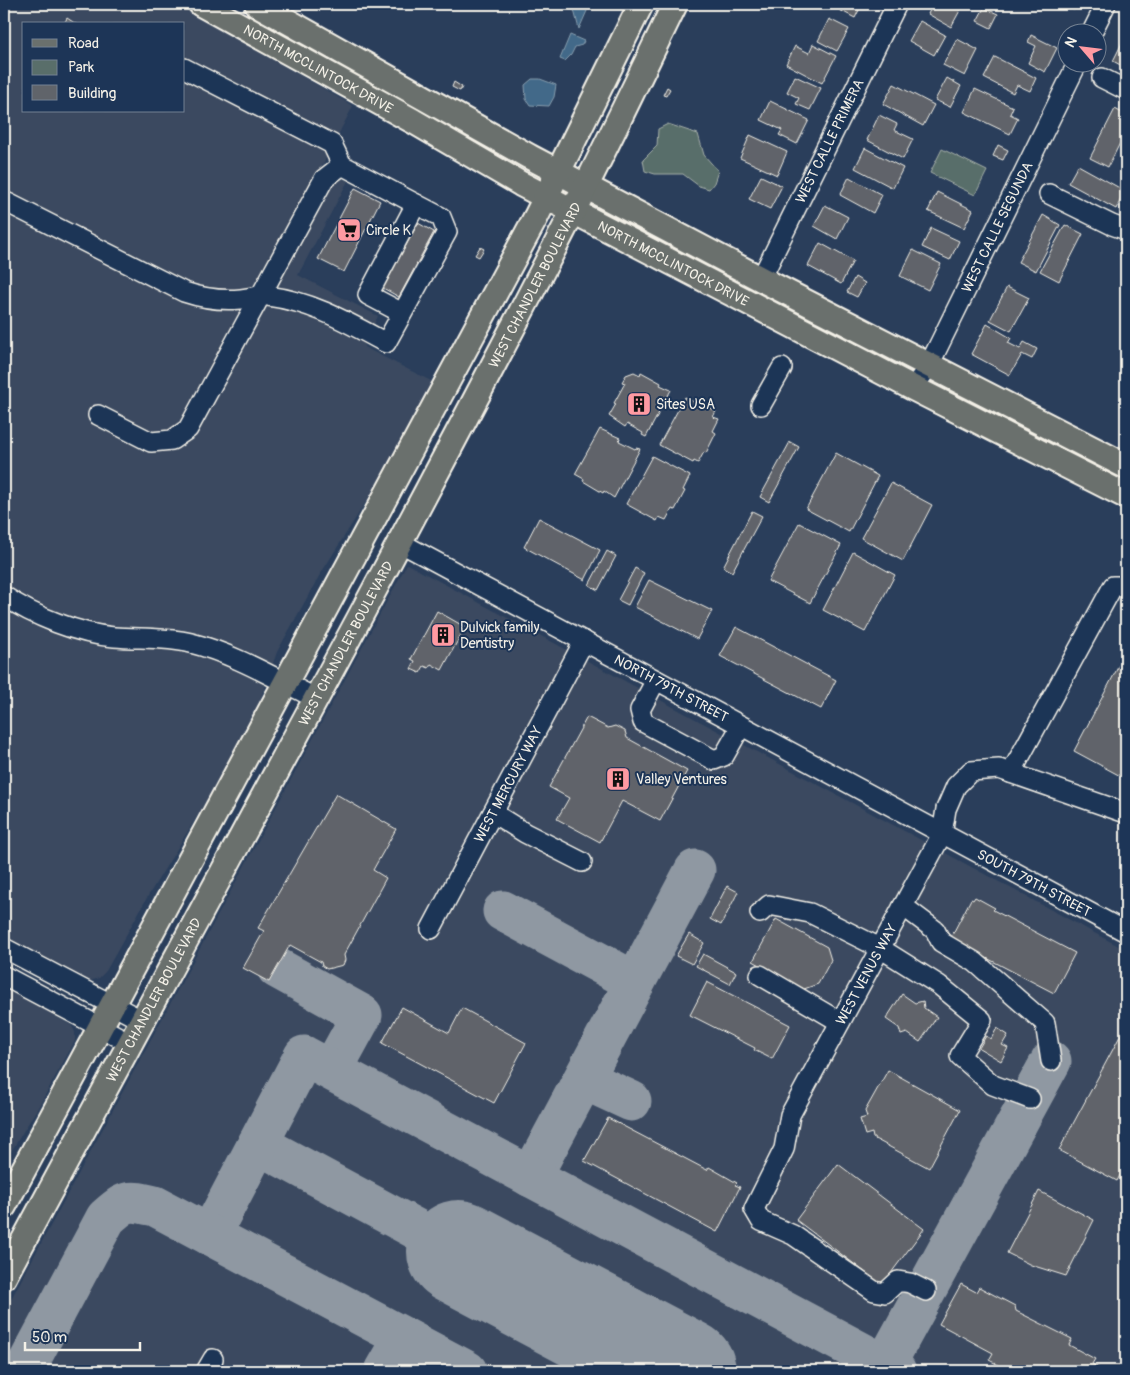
<svg xmlns="http://www.w3.org/2000/svg" width="1130" height="1375" viewBox="0 0 1130 1375" font-family="Pangolin,sans-serif">
<style>
.built{fill:#3a4960;fill-rule:evenodd}
.green{fill:#596e6a;stroke:#a6b0a9}
.water{fill:#426989;stroke:#899faf}
.lines{fill:none;stroke-linecap:round;stroke-linejoin:round}
.taxiway{stroke:#8f98a2;stroke-width:41}
.runway{stroke:#8f98a2;stroke-width:104}
.building{fill:#60646a;stroke:#f4f1e8}
.minor-casing{stroke:#f4f1e8;stroke-width:22}
.major-casing{stroke:#f4f1e8;stroke-width:28}
.minor{stroke:#1d3557;stroke-width:19}
.major{stroke:#6a706d;stroke-width:24}
.labels{text-anchor:middle;stroke-width:4;stroke-linejoin:round;paint-order:stroke}
.street-label{font-size:14px;fill:#f4f1e8;stroke:#1d3557}
.poi-label{font-size:14px;fill:#f4f1e8;stroke:#1d3557;text-anchor:start}
</style>
<rect width="100%" height="100%" fill="#2a3e5b"/>
<filter id="ink" filterUnits="userSpaceOnUse"><feTurbulence type="fractalNoise" baseFrequency=".02" numOctaves="2"/><feDisplacementMap in="SourceGraphic" scale="10" xChannelSelector="R" yChannelSelector="G"/><feConvolveMatrix kernelMatrix="1 2 1 2 8 2 1 2 1" color-interpolation-filters="sRGB"/></filter>
<g filter="url(#ink)">
<g class="built">
<path d="M4 4H179L353 106 321 168 348 181 298 275 378 316 364 347 433 382 381 478 318 578 277 652 258 706 214 789 148 896 106 971 99 978 90 981H84L4 938ZM24 24H184V111H24Z"/>
<polygon points="407,564 1126,950 1126,1371 4,1371 4,1312"/>
<polygon points="4,986 71,1025 75,1032 75,1041 42,1101 4,1163"/>
</g>
<g class="green">
<polygon points="668,124 698,134 704,155 718,171 714,183 709,189 699,186 683,174 655,174 645,171 643,160 657,146 658,129"/>
<polygon points="942,149 987,171 975,195 930,173"/>
</g>
<g class="water">
<polygon points="577,4 590,4 579,29 574,10"/>
<polygon points="570,35 584,41 582,45 575,47 571,55 565,61 560,59"/>
<polygon points="532,79 540,79 556,85 554,97 549,106 530,105 526,99 525,85"/>
</g>
<g class="lines">
<g class="taxiway">
<polyline points="503,911 635,982"/>
<polyline points="277,968 362,1015 332,1070"/>
<polyline points="579,1087 592,1083 631,1101"/>
<polyline points="258,1144 459,1252"/>
<polyline points="531,1177 695,870"/>
<polyline points="210,1235 304,1056 896,1371"/>
<polyline points="885,1365 1051,1061"/>
<path d="M24 1371 106 1218C127 1199 129 1200 155 1206L467 1371"/>
<polyline points="385,1371 404,1338"/>
</g>
<polyline class="runway" points="459,1252 684,1371"/>
</g>
<g class="building">
<polygon points="4,4 12,4 4,19"/>
<polygon points="828,4 862,4 855,18"/>
<polygon points="933,4 959,4 963,5 951,27 928,14"/>
<polygon points="1059,4 1077,4 1074,10"/>
<polygon points="984,8 998,14 991,28 977,21"/>
<polygon points="67,18 76,24 64,24"/>
<polygon points="829,19 849,29 837,51 818,41"/>
<polygon points="920,21 945,35 934,55 909,41"/>
<polygon points="1031,35 1057,48 1045,72 1028,63 1036,46 1028,42"/>
<polygon points="1126,35 1126,68 1113,61"/>
<polygon points="957,39 978,50 965,76 943,65"/>
<polygon points="813,44 836,56 822,83 786,64 795,46 809,53"/>
<polygon points="995,57 1036,78 1030,91 1017,85 1013,93 984,78"/>
<polygon points="795,76 821,88 810,110 796,104 799,98 787,92"/>
<polygon points="947,78 961,86 950,107 935,100"/>
<polygon points="454,82 462,87 460,91 452,87"/>
<polygon points="894,84 934,105 923,126 883,104"/>
<polygon points="667,87 670,89 666,96 663,95"/>
<polygon points="975,89 1013,107 1010,114 1018,118 1010,134 964,112"/>
<polygon points="770,101 809,120 797,144 779,135 782,130 761,120"/>
<polygon points="1115,109 1126,115 1126,131 1108,167 1090,158"/>
<polygon points="879,115 897,124 894,130 913,139 903,159 867,140"/>
<polygon points="750,135 787,152 777,175 740,158"/>
<polygon points="998,145 1008,150 1003,160 993,156"/>
<polygon points="865,148 903,168 893,188 855,168"/>
<polygon points="1126,149 1126,163 1121,160"/>
<polygon points="1078,165 1125,191 1116,209 1068,183"/>
<polygon points="761,176 782,186 770,209 749,199"/>
<polygon points="849,177 882,195 873,213 840,195"/>
<polygon points="355,188 380,201 344,272 318,259"/>
<polygon points="937,192 973,210 964,228 928,211"/>
<polygon points="825,205 848,217 837,239 814,226"/>
<polygon points="1043,215 1060,225 1036,271 1018,262"/>
<polygon points="418,223 434,232 399,297 383,288"/>
<polygon points="1065,225 1083,234 1059,281 1040,271"/>
<polygon points="931,228 959,241 950,260 922,247"/>
<polygon points="820,243 853,261 841,284 808,266"/>
<polygon points="480,247 484,249 479,257 475,255"/>
<polygon points="913,250 941,264 928,290 900,276"/>
<polygon points="855,277 865,283 857,297 847,292"/>
<polygon points="1007,287 1029,298 1011,331 990,320"/>
<polygon points="987,324 1011,338 1008,343 1020,349 1024,342 1037,349 1032,359 1022,354 1010,375 971,354"/>
<polygon points="634,372 640,375 641,372 661,383 660,385 671,390 646,437 642,435 643,433 627,424 625,427 609,416 616,404 614,403 625,383 622,382 626,375"/>
<polygon points="685,397 694,402 695,400 716,411 713,417 719,419 713,431 716,433 706,453 704,452 698,463 694,461 693,463 659,445"/>
<polygon points="600,429 620,438 619,441 635,449 636,448 640,449 614,498 604,491 603,493 583,481 584,479 575,474"/>
<polygon points="790,442 799,447 769,502 760,497"/>
<polygon points="836,453 878,476 849,532 806,509"/>
<polygon points="652,456 690,476 683,490 685,491 675,510 672,509 666,520 659,517 657,521 626,504"/>
<polygon points="891,483 932,505 903,561 861,538"/>
<polygon points="752,511 762,516 732,572 723,567"/>
<polygon points="539,518 600,550 585,580 524,547"/>
<polygon points="799,523 841,545 810,603 768,581"/>
<polygon points="607,551 616,556 598,590 589,585"/>
<polygon points="853,552 895,575 865,632 823,610"/>
<polygon points="635,568 644,573 628,605 618,600"/>
<polygon points="649,580 712,611 697,639 635,607"/>
<polygon points="437,611 465,627 442,670 431,664 429,668 424,666 420,673 411,669 415,661 411,659"/>
<polygon points="736,627 836,680 821,709 720,656"/>
<polygon points="1126,652 1126,779 1074,751"/>
<polygon points="587,717 608,728 615,726 625,731 627,738 687,771 660,821 622,801 600,842 557,819 569,798 549,787"/>
<polygon points="336,794 396,829 373,870 386,878 344,955 345,960 343,965 327,969 322,966 321,962 290,945 269,982 243,968 264,931 258,928"/>
<polygon points="727,886 738,892 721,925 710,919"/>
<polygon points="975,897 995,908 993,910 1075,953 1054,993 950,939 971,899 973,900"/>
<polygon points="776,919 827,947 831,960 818,984 804,989 753,961"/>
<polygon points="689,934 704,943 692,964 676,956"/>
<polygon points="703,954 736,972 730,984 696,966"/>
<polygon points="707,982 790,1025 772,1059 754,1050 755,1048 690,1015"/>
<polygon points="902,994 915,1003 923,1001 924,1008 937,1017 920,1042 907,1033 901,1035 899,1028 886,1019"/>
<polygon points="402,1007 449,1033 462,1008 526,1043 494,1103 382,1043"/>
<polygon points="1126,1025 1126,1164 1117,1181 1059,1150"/>
<polygon points="997,1028 1008,1035 1002,1045 1008,1048 1001,1061 979,1048 986,1036 991,1039"/>
<polygon points="888,1070 960,1110 929,1168 873,1138 872,1133 865,1135 860,1119 867,1117 865,1111"/>
<polygon points="608,1118 707,1170 709,1167 737,1183 735,1185 740,1187 717,1232 584,1161"/>
<polygon points="838,1164 924,1229 882,1285 796,1220"/>
<polygon points="1039,1191 1094,1220 1066,1276 1031,1265 1007,1253"/>
<polygon points="961,1284 976,1292 979,1287 1015,1306 1016,1311 1072,1339 1069,1345 1095,1359 1092,1364 1100,1369 1099,1371 1010,1371 989,1360 993,1353 939,1324"/>
</g>
<g class="lines">
<defs>
<g id="minor">
<polyline points="1092,32 1106,4"/>
<polyline points="184,68 332,144 342,165 416,204 368,295 402,313"/>
<polyline points="1102,78 1126,90"/>
<polyline points="1049,194 1112,225 1126,230"/>
<path d="M8 203 184 292C202 298 221 301 241 299 250 298 259 295 268 296 313 302 347 322 386 343L447 232 441 217 416 204"/>
<path id="s1" d="M761 279 897 4"/>
<path id="s2" d="M913 388 929 366 935 353 1078 62"/>
<polyline points="761,405 782,368"/>
<polyline points="98,415 151,442 172,440 188,429 324,179 342,165"/>
<path id="s3" d="M399 542 1126 932"/>
<path d="M4 596C33 616 79 634 114 637 140 639 166 637 191 643 235 654 276 679 317 699"/>
<polyline points="656,680 640,710 643,722 714,760 724,756 741,726"/>
<polyline points="1011,773 1113,586 1126,586"/>
<polyline points="493,813 525,833 582,862"/>
<polyline points="903,906 935,930 941,942 975,962 1045,1023 1051,1061"/>
<polyline points="760,913 769,905 810,913 880,948 939,985 982,1020 960,1056 993,1085 1030,1099"/>
<path id="s4" d="M431 929 584 641"/>
<polyline points="4,948 143,1021"/>
<polyline points="760,975 840,1022"/>
<polyline points="4,976 130,1043"/>
<path id="s5" d="M926 1291 910 1283 898 1281 885 1293 874 1291 793 1235 761 1221 754 1209 784 1149 790 1115 942 834 946 809 956 786 971 771 999 769 1126 813"/>
<polyline points="206,1371 213,1359"/>
</g>
<g id="major">
<path id="s6" d="M201 4 413 121 521 184 913 388 1126 496"/>
<polyline points="257,4 530,157 761,279 1126,466"/>
<polyline points="4,1206 536,217 641,4"/>
<path id="s7" d="M4 1277C191 929 382 582 563 231 602 156 638 80 675 4"/>
</g>
</defs>
<use href="#minor" class="minor-casing"/>
<use href="#major" class="major-casing"/>
<use href="#minor" class="minor"/>
<use href="#major" class="major"/>
</g>
</g>
<defs>
<symbol id="supermarket-square" viewBox="-11 -11 22 22"><rect x="-9" y="-9" width="18" height="18" rx="4" fill="#ff9aa2" stroke="#1d3557"/><path d="M-6-5.5h2.5l.6 2H6L4.5 2H-2.5L-4.4-4H-6ZM-1.5 3.2a1.3 1.3 0 1 0 .1 0ZM3 3.2a1.3 1.3 0 1 0 .1 0Z" fill="#111"/></symbol>
<symbol id="building-square" viewBox="-11 -11 22 22"><rect x="-9" y="-9" width="18" height="18" rx="4" fill="#ff9aa2" stroke="#1d3557"/><path d="M-4-6H4V6H1V3H-1V6H-4ZM-2.5-4.3h1.7v1.8h-1.7ZM.8-4.3h1.7v1.8H.8ZM-2.5-1h1.7V.8h-1.7ZM.8-1h1.7V.8H.8Z" fill="#111"/></symbol>
</defs>
<g fill-rule="evenodd">
<use href="#supermarket-square" x="335" y="216" width="28" height="28"/>
<use href="#building-square" x="625" y="390" width="28" height="28"/>
<use href="#building-square" x="429" y="621" width="28" height="28"/>
<use href="#building-square" x="604" y="765" width="28" height="28"/>
</g>
<g class="labels">
<g class="street-label">
<text dy="5" stroke="none"><textPath href="#s6" startOffset="134">NORTH MCCLINTOCK DRIVE</textPath></text>
<text dy="5" stroke="none"><textPath href="#s1" startOffset="154">WEST CALLE PRIMERA</textPath></text>
<text dy="5" stroke="none"><textPath href="#s2" startOffset="182">WEST CALLE SEGUNDA</textPath></text>
<text dy="5" stroke="none"><textPath href="#s6" startOffset="539">NORTH MCCLINTOCK DRIVE</textPath></text>
<text dy="5" stroke="none"><textPath href="#s7" startOffset="1125">WEST CHANDLER BOULEVARD</textPath></text>
<text dy="5" stroke="none"><textPath href="#s7" startOffset="720">WEST CHANDLER BOULEVARD</textPath></text>
<text dy="5" stroke="none"><textPath href="#s3" startOffset="309">NORTH 79TH STREET</textPath></text>
<text dy="5" stroke="none"><textPath href="#s4" startOffset="164">WEST MERCURY WAY</textPath></text>
<text dy="5" stroke="none"><textPath href="#s3" startOffset="721">SOUTH 79TH STREET</textPath></text>
<text dy="5" stroke="none"><textPath href="#s5" startOffset="468">WEST VENUS WAY</textPath></text>
<text dy="5" stroke="none"><textPath href="#s7" startOffset="315">WEST CHANDLER BOULEVARD</textPath></text>
</g>
<g class="poi-label">
<text x="366" y="235">Circle K</text>
<text x="656" y="409">Sites USA</text>
<text x="460" y="632">Dulvick family<tspan x="460" dy="16">Dentistry</tspan></text>
<text x="636" y="784">Valley Ventures</text>
</g>
</g>
<rect width="1130" height="1375" fill="none" stroke="#1d3557" stroke-width="20"/>
<rect x="10" y="10" width="1110" height="1355" fill="none" stroke="#f4f1e8" stroke-width="2" filter="url(#ink)"/>
<rect x="22" y="22" width="162" height="90" fill="#1d3557" stroke="#738091"/>
<rect x="32" y="39" width="25" height="8" fill="#6a706d" stroke="#738091"/>
<text x="68" y="48" font-size="15" fill="#f4f1e8">Road</text>
<rect x="32" y="60" width="25" height="15" fill="#596e6a" stroke="#738091"/>
<text x="68" y="72" font-size="15" fill="#f4f1e8">Park</text>
<rect x="32" y="85" width="25" height="15" fill="#60646a" stroke="#738091"/>
<text x="68" y="98" font-size="15" fill="#f4f1e8">Building</text>
<g transform="translate(1082 48) rotate(298)"><circle r="24" fill="#1d3557" stroke="#738091"/>
<path d="M0-4L9 19L0 12L-9 19Z" fill="#ff9aa2"/>
<text y="-8" font-size="14" font-weight="bold" text-anchor="middle" fill="#f4f1e8">N</text>
</g>
<path d="M25 1342v8h115v-8" fill="none" stroke="#f4f1e8" stroke-width="2.5"/>
<text x="32" y="1342" font-size="15" fill="#f4f1e8" stroke="#1d3557" stroke-width="4" paint-order="stroke">50 m</text>
</svg>
